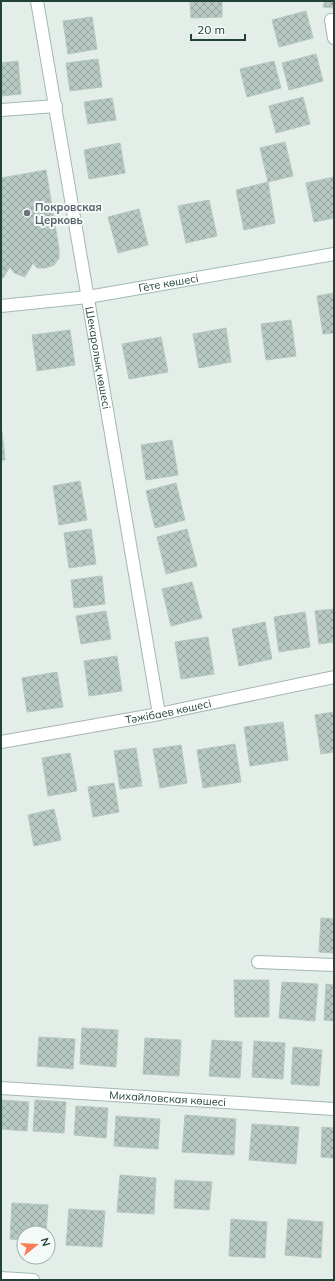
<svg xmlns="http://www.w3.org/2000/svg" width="335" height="1281" viewBox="0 0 335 1281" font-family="Mulish,sans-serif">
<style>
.building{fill:url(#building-cross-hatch);stroke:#b5c8c0}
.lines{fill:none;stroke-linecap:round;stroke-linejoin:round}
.street-casing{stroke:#a5b7b0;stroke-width:14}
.secondary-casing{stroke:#a1bbb1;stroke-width:14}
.street{stroke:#fff;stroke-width:12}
.secondary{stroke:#fff;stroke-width:12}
.worship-dot{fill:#6b7280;stroke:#f4faf7;stroke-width:1.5}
.labels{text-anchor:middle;stroke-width:4;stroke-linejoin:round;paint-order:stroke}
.worship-label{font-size:11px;font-weight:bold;fill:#5b616d;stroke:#f4faf7;text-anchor:start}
.street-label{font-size:11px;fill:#224138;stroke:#f4faf7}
</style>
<defs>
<pattern id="building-cross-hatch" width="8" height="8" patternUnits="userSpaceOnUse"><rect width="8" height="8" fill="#b8c9c2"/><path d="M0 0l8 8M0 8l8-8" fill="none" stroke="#95a59f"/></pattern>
</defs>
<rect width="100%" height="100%" fill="#e3eee9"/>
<g class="building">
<polygon points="190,1 222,1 222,17 191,18"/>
<polygon points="325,1 334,1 334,8 323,7"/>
<polygon points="306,11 313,38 279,47 272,20"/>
<polygon points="92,17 97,49 68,54 63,21"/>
<polygon points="316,54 323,81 289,90 282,63"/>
<polygon points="98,59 102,87 70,91 66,63"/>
<polygon points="18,61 21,94 1,96 1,63"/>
<polygon points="274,61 281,88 247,97 240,69"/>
<polygon points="303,97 310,124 276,133 269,106"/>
<polygon points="112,98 116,120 88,124 84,102"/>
<polygon points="285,142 293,176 268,182 260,148"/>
<polygon points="120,143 125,173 89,179 84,150"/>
<polygon points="46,170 59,249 59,258 54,265 45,268 37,268 33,263 25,277 14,273 10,267 3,278 1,278 1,178"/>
<polygon points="334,177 334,218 314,222 306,183"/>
<polygon points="268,182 275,223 244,230 236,190"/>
<polygon points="209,200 217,236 186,243 178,206"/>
<polygon points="139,209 148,245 118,253 108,217"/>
<polygon points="334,293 334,333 323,334 317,296"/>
<polygon points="291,320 296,356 266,360 261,324"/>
<polygon points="226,328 231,362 199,368 193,334"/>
<polygon points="70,330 75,365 37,371 32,335"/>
<polygon points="161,337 168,372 129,379 122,344"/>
<polygon points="1,431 2,431 5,460 1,460"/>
<polygon points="172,440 178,475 146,480 141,445"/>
<polygon points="80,481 87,520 59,525 53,486"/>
<polygon points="176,483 185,520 155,528 146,491"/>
<polygon points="91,529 96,564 69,568 64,533"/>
<polygon points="187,529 197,566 166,574 157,537"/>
<polygon points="102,576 105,604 74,608 71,580"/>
<polygon points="192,582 202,618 171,626 162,589"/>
<polygon points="334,609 334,642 319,644 315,611"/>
<polygon points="106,611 111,639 81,644 76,616"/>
<polygon points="305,612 310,647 279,652 274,617"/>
<polygon points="265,622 272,659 239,666 232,629"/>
<polygon points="208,637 214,674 181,679 175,642"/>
<polygon points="117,656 122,691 89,696 84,661"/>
<polygon points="57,672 63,707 27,712 22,678"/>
<polygon points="334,712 334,752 321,754 315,715"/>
<polygon points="283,722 288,760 250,766 244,727"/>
<polygon points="235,744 241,782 203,788 197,750"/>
<polygon points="181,745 187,783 160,788 153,749"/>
<polygon points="136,748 142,786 120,789 114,751"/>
<polygon points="70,753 77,791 48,796 42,758"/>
<polygon points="114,783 119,812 93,817 88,787"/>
<polygon points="54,809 61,840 34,846 28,815"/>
<polygon points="321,918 334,919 334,953 319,952"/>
<polygon points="234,980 269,980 269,1017 235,1017"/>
<polygon points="282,982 318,984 315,1021 279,1018"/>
<polygon points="326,984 334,985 334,1021 324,1020"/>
<polygon points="82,1028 118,1030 116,1067 80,1064"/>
<polygon points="39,1037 75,1039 73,1069 37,1066"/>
<polygon points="145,1038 181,1040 179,1076 143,1074"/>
<polygon points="212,1040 242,1042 240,1078 209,1076"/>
<polygon points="254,1041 285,1043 283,1079 252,1077"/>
<polygon points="293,1047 322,1050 319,1086 291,1084"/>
<polygon points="1,1100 29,1102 27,1131 1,1129"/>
<polygon points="35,1100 66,1102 64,1133 33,1131"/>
<polygon points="76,1106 108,1108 106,1138 74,1135"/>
<polygon points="185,1115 236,1119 234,1155 182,1152"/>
<polygon points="116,1116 160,1119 158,1149 114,1146"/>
<polygon points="252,1124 299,1127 296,1164 249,1160"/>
<polygon points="322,1127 334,1128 334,1158 321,1157"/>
<polygon points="120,1175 156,1178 154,1214 117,1212"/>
<polygon points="175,1180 212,1182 209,1210 174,1208"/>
<polygon points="12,1203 48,1205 46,1233 24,1233 24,1240 10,1239"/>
<polygon points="69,1209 105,1211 102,1247 66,1245"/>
<polygon points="231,1219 267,1222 265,1258 229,1256"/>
<polygon points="288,1219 323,1222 321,1258 285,1255"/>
</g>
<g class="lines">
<defs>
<g id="street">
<path id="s1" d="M37 1 159 714"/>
<polyline points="331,20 334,38"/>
<polyline points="1,110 56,106"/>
<path id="s2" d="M1 742 159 714 334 677"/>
<polyline points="258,962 334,965"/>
<path id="s3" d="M1 1088 334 1109"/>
</g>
<g id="secondary">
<path id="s4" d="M1 306 88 297 334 254"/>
<polyline points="1,1278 33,1280"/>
</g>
</defs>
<use href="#street" class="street-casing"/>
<use href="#secondary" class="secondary-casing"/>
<use href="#street" class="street"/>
<use href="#secondary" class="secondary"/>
</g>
<circle class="worship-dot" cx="27" cy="213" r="4"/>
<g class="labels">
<g class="worship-label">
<text x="35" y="211">Покровская<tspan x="35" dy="13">Церковь</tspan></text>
</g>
<g class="street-label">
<text dy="4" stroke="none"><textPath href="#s4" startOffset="169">Гёте көшесі</textPath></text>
<text dy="4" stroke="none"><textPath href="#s1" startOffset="362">Шекаралық көшесі</textPath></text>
<text dy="4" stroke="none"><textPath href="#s2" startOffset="170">Тәжібаев көшесі</textPath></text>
<text dy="4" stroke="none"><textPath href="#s3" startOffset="167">Михайловская көшесі</textPath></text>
</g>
</g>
<rect width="335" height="1281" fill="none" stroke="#224138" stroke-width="4"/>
<g transform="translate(36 1245) rotate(72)"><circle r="19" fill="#f4faf7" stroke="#a0b0ab"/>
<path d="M0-3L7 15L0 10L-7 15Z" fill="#fb7d55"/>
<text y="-6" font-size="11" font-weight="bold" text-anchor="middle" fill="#224138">N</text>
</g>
<path d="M191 34v6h54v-6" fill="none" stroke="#224138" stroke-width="2"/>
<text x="197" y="34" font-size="12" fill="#224138" stroke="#f4faf7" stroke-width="3" paint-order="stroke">20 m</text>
</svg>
